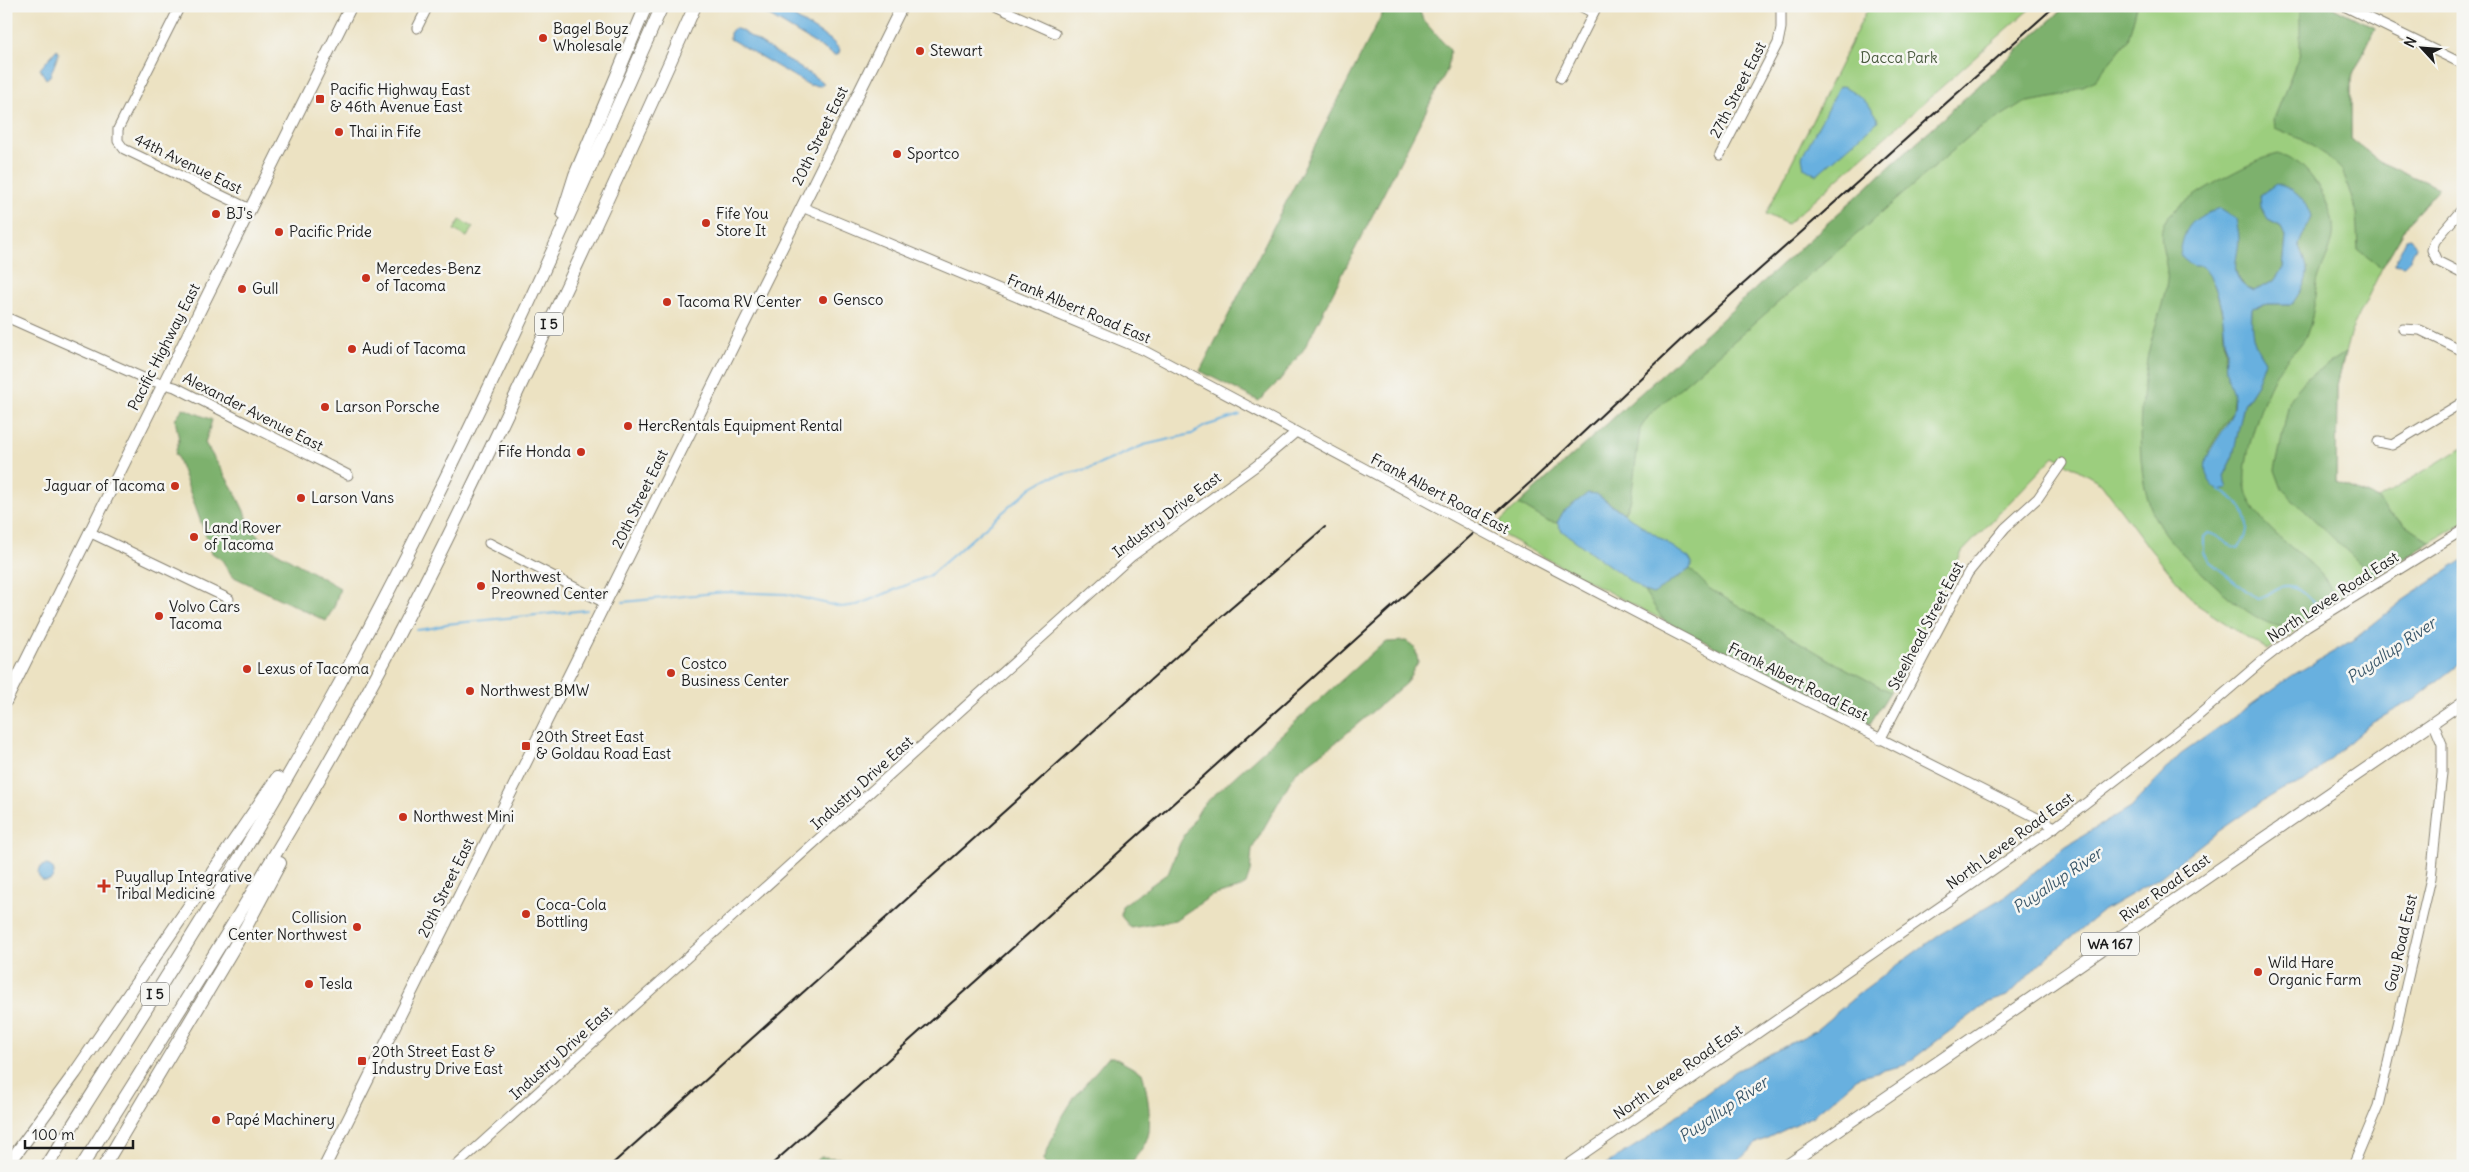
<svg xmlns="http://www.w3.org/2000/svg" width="2469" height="1172" viewBox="0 0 2469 1172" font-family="Delius,sans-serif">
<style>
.green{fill:#9cce7e;stroke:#5c754d}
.forest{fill:#7db16d;stroke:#4c6644;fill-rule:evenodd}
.water{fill:#67b0df;stroke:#42667e}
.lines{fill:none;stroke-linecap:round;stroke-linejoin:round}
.stream{stroke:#67b0df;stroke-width:2}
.minor-casing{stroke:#847f6f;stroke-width:11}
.major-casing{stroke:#847f6f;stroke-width:13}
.highway-casing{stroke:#847f6f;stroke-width:14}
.minor{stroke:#fff;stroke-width:9}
.major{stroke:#fff;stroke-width:11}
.highway{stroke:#fff;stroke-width:12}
.rail{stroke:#1c1c1c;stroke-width:2}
.minor-bridge-casing{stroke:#847f6f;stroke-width:11;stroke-linecap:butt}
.minor-bridge{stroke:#fff;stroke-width:9}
.poi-dot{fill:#c8321e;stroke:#f6f6f2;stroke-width:2}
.labels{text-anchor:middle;stroke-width:5;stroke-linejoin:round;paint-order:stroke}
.shield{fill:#f6f6f2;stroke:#5d5d5c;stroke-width:1}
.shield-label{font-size:14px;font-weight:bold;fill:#1c1c1c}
.poi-label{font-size:15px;fill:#1c1c1c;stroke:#f6f6f2;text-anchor:start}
.park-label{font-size:15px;fill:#495a3e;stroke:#f6f6f2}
.street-label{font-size:15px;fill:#1c1c1c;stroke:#f6f6f2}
.water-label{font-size:16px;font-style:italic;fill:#3a576a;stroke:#f6f6f2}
</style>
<rect width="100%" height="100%" fill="#f6f6f2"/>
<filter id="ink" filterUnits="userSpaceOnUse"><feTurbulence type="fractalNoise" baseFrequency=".02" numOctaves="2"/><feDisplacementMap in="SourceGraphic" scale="10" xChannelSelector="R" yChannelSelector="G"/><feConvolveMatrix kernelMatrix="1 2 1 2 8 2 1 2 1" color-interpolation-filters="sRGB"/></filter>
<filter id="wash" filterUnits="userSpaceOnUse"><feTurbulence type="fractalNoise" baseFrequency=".0096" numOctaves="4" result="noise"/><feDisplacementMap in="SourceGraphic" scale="20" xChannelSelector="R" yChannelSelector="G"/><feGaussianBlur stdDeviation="1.12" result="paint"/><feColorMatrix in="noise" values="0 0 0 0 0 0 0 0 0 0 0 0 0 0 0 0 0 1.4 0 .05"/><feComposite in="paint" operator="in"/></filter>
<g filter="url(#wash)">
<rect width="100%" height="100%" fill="#ece2c2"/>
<g class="green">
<polygon points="1869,6 2033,6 1787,224 1766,214"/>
<polygon points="2066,6 2331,6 2375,28 2351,79 2351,139 2382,163 2439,188 2409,222 2382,268 2350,334 2337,385 2336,482 2378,499 2463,447 2463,523 2374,577 2267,650 2196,604 2150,549 2101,483 2054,456 1962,552 1890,692 1869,725 1616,596 1492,529"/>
<polygon points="460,220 473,227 467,237 454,230"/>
</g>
<g class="forest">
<polygon points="1383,6 1418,6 1423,20 1450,50 1448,68 1304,349 1279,381 1259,401 1200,371 1383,12"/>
<polygon points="2066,6 2137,6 2128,40 2095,80 2063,96 2022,103 1972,134 1650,414 1640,429 1631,499 1624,513 1596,494 1563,512 1557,523 1547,521 1519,504"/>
<polygon points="2300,6 2331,6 2375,28 2351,79 2351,139 2382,163 2439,188 2409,222 2382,268 2358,250 2356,210 2342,170 2326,155 2301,139 2275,128 2274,119 2300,53"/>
<path d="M2278 154C2284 157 2293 159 2298 163 2316 176 2337 215 2333 236 2331 252 2321 267 2317 283 2314 298 2314 316 2308 331 2302 347 2293 351 2283 364 2265 387 2242 456 2245 485 2252 536 2329 560 2334 599 2321 607 2307 619 2293 625 2273 634 2238 605 2224 593 2203 574 2182 555 2165 534 2131 491 2139 404 2148 354 2153 329 2164 305 2167 280 2169 262 2155 238 2165 221 2175 202 2257 157 2278 154ZM2311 217 2299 244C2311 272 2310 278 2292 304H2268L2252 308 2251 333 2257 349V384L2244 404 2232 460 2224 476 2208 451 2232 412 2234 391 2226 372 2223 319 2217 293 2210 274 2202 266 2239 239C2235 262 2229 278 2254 291L2274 281 2283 268 2286 237 2280 226 2268 220Z"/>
<polygon points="2345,353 2337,385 2336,482 2378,499 2387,512 2431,542 2374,577 2282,489 2275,470 2290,398 2308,377"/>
<polygon points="183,408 212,420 205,443 235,492 253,530 268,547 340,588 334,607 326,621 232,576 222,560 212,553 177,456 175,454 179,440 175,419"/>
<polygon points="1690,569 1710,589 1828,659 1890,692 1869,725 1664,621 1644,591 1653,593"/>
<polygon points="1406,641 1415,647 1418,662 1406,683 1334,744 1295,773 1252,849 1250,872 1246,884 1238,889 1211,896 1175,920 1131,928 1121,916 1122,906 1168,873 1180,843 1202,806 1375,650 1387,642"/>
<path d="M1108 1057H1113L1142 1073C1147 1088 1151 1116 1149 1132 1147 1145 1136 1156 1129 1166H1046L1044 1159 1059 1122 1074 1098Z"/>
<polygon points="821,1157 857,1159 863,1166 811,1166"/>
</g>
<g class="water">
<polygon points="753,6 776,6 831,40 840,50 838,55 834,55"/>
<polygon points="734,28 740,30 824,83 820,86 809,85 737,43 730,39 730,33"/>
<polygon points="57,49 59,53 50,76 46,79 40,69"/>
<path d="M1842 86C1853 89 1877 109 1878 121L1816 175 1804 168 1802 157 1839 87Z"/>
<path d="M2276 184C2294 188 2305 199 2311 217L2299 244C2311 273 2310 278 2292 304H2268L2252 308C2251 331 2251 341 2265 361L2257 384 2244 404 2232 460 2224 476 2228 489 2219 491C2185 464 2225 438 2232 412 2237 394 2229 387 2226 371 2225 365 2226 358 2226 352 2224 324 2222 287 2202 266H2193L2180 255C2184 226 2192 217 2220 209L2236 219C2237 225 2239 232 2239 239 2238 262 2226 277 2254 291L2274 281 2283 268 2286 237 2280 226 2268 220 2261 208 2260 195Z"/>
<polygon points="2410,238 2416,246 2410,260 2404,266 2394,264 2406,239"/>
<polygon points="1588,493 1596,494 1689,558 1692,563 1690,569 1653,594 1644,591 1562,531 1557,523 1563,512"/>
<polygon points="2463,560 2463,661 2414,699 2370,724 2304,782 2283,789 2258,804 2209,838 2159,878 2104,910 2039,964 2008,996 1987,1003 1905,1065 1860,1076 1813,1116 1757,1143 1733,1166 1603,1166 1643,1141 1736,1071 1815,1031 1862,991 1937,936 2004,897 2066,846 2131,807 2180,755 2293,675 2352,641 2402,601"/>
<circle cx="46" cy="873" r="8"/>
</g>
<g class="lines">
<g class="stream">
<path d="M2219 491C2244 499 2257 528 2238 548 2226 546 2220 535 2208 533L2204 537V553L2209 561 2257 599C2266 598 2269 592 2278 588 2296 580 2307 596 2318 607"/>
<polyline points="623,602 725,592 786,594 841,607 857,605 929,576 1032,487 1048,478 1091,468 1144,445 1192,434 1205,426 1240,415"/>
<path d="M417 630C427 629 437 628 446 624L587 610"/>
</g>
</g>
</g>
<g filter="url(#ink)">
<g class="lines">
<defs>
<g id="minor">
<polyline points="180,6 118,129 118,141 124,149 250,209"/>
<polyline points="995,6 1055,33"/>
<polyline points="1580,6 1593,13"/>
<polyline points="2344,6 2463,64"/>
<polyline points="417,28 428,6"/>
<polyline points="1561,78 1597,6"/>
<polyline points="1720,155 1778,43 1781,28 1781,6"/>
<polyline points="802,207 1143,350 1444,511"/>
<polyline points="2463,208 2435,241 2432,250 2437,261 2463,274"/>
<polyline points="6,317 148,380 175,387 348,475"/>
<polyline points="2403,329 2420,330 2463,351"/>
<polyline points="2378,442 2392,445 2463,402"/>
<polyline points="89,532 229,599"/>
<polyline points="489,543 605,603"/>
<polyline points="1507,545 1745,670 2055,827"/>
<polyline points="1880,740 1968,573 2005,528 2038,498 2062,463"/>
<polyline points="456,1166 1132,556 1256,466 1296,432"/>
<polyline points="1566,1166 2055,827 2192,721 2262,661 2307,626 2463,530"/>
<polyline points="2353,1166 2378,1106 2431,878 2442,773 2442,744 2433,722"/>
</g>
<g id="major">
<polyline points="6,701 351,6"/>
<polyline points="325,1166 902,6"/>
<polyline points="1786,1166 2463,702"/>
</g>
<g id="highway">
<polyline points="563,213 575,175 646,6"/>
<polyline points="7,1166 75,1073 277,778"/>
<path d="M47 1166C143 1013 242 862 329 703 453 477 558 242 662 6"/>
<path d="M82 1166C173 1020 266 876 349 726 418 603 478 476 538 348 591 235 644 121 695 6"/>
<polyline points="104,1166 246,927 280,863"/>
</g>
</defs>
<use href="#minor" class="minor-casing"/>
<use href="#major" class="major-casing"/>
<use href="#highway" class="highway-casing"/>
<use href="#minor" class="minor"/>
<use href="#major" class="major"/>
<use href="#highway" class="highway"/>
<g class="rail">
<polyline points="610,1166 1207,629 1325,527"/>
<polyline points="770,1166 1534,479 1685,336 2055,6"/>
</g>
<defs>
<polyline id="minor-bridge" points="1444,511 1507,545"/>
</defs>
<use href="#minor-bridge" class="minor-bridge-casing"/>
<use href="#minor-bridge" class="minor-bridge"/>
</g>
</g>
<g class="poi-dot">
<circle cx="543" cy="38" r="5"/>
<circle cx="920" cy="51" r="5"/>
<rect x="315" y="94" width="10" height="10" rx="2.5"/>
<circle cx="339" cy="132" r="5"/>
<circle cx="897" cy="154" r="5"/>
<circle cx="216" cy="214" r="5"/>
<circle cx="706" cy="223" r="5"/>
<circle cx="279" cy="232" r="5"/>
<circle cx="366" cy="278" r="5"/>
<circle cx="242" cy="289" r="5"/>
<circle cx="823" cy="300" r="5"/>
<circle cx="667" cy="302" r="5"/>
<circle cx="352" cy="349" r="5"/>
<circle cx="325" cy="407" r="5"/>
<circle cx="628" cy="426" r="5"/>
<circle cx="581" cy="452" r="5"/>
<circle cx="175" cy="486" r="5"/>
<circle cx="301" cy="498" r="5"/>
<circle cx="194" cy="537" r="5"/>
<circle cx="481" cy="586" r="5"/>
<circle cx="159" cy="616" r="5"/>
<circle cx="247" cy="669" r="5"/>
<circle cx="671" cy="673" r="5"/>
<circle cx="470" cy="691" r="5"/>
<rect x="521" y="741" width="10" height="10" rx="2.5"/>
<circle cx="403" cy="817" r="5"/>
<path d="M101.5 878.5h5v5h5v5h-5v5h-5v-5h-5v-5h5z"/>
<circle cx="526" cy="914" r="5"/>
<circle cx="357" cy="927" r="5"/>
<circle cx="2258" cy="972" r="5"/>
<circle cx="309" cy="984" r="5"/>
<rect x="357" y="1056" width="10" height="10" rx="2.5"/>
<circle cx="216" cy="1120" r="5"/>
</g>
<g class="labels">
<g class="shield">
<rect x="535" y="312.5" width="28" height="23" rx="4"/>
<rect x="2081" y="932.5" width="58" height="23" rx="4"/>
<rect x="141" y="982.5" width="28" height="23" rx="4"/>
</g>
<g class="shield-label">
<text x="549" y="329">I 5</text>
<text x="2110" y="949">WA 167</text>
<text x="155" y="999">I 5</text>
</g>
<g class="poi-label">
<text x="553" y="34">Bagel Boyz<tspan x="553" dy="17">Wholesale</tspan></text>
<text x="930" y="56">Stewart</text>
<text x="330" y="95">Pacific Highway East<tspan x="330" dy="17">&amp; 46th Avenue East</tspan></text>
<text x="349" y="137">Thai in Fife</text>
<text x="907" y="159">Sportco</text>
<text x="226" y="219">BJ's</text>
<text x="716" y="219">Fife You<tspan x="716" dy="17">Store It</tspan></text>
<text x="289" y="237">Pacific Pride</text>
<text x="376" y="274">Mercedes-Benz<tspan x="376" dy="17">of Tacoma</tspan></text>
<text x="252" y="294">Gull</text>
<text x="833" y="305">Gensco</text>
<text x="677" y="307">Tacoma RV Center</text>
<text x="362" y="354">Audi of Tacoma</text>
<text x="335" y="412">Larson Porsche</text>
<text x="638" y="431">HercRentals Equipment Rental</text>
<text x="571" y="457" text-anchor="end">Fife Honda</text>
<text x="165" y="491" text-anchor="end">Jaguar of Tacoma</text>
<text x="311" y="503">Larson Vans</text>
<text x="204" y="533">Land Rover<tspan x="204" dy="17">of Tacoma</tspan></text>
<text x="491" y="582">Northwest<tspan x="491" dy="17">Preowned Center</tspan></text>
<text x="169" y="612">Volvo Cars<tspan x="169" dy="17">Tacoma</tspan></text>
<text x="681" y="669">Costco<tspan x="681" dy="17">Business Center</tspan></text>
<text x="257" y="674">Lexus of Tacoma</text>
<text x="480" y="696">Northwest BMW</text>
<text x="536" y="742">20th Street East<tspan x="536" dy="17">&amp; Goldau Road East</tspan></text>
<text x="413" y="822">Northwest Mini</text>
<text x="115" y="882">Puyallup Integrative<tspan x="115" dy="17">Tribal Medicine</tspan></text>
<text x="536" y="910">Coca-Cola<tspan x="536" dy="17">Bottling</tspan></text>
<text x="347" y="923" text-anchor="end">Collision<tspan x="347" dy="17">Center Northwest</tspan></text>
<text x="2268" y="968">Wild Hare<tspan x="2268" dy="17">Organic Farm</tspan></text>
<text x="319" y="989">Tesla</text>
<text x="372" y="1057">20th Street East &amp;<tspan x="372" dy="17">Industry Drive East</tspan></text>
<text x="226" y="1125">Papé Machinery</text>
</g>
<g class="park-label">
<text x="1899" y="63">Dacca Park</text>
</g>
<g class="street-label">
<text transform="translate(1738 90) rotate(-63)" y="5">27th Street East</text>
<text transform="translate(820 136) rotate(-64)" y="5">20th Street East</text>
<text transform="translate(188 164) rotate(26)" y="5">44th Avenue East</text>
<text transform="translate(1079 309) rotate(23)" y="5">Frank Albert Road East</text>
<text transform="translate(164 347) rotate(-63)" y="5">Pacific Highway East</text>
<text transform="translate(253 412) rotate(27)" y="5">Alexander Avenue East</text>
<text transform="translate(1440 494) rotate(28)" y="5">Frank Albert Road East</text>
<text transform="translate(640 499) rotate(-64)" y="5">20th Street East</text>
<text transform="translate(1167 515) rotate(-37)" y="5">Industry Drive East</text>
<text transform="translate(2333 597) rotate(-33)" y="5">North Levee Road East</text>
<text transform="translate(1926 626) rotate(-62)" y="5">Steelhead Street East</text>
<text transform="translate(1798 682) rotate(27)" y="5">Frank Albert Road East</text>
<text transform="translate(862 783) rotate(-42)" y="5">Industry Drive East</text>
<text transform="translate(2010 841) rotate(-36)" y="5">North Levee Road East</text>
<text transform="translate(446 888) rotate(-64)" y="5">20th Street East</text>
<text transform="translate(2165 888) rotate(-35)" y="5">River Road East</text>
<text transform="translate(2401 943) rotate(-77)" y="5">Gay Road East</text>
<text transform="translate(561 1053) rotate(-42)" y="5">Industry Drive East</text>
<text transform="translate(1678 1072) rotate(-35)" y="5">North Levee Road East</text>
</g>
<g class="water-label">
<text transform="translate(2391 650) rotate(-34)" y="6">Puyallup River</text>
<text transform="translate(2057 880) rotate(-34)" y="6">Puyallup River</text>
<text transform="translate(1723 1109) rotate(-34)" y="6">Puyallup River</text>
</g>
</g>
<rect width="2469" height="1172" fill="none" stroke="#f6f6f2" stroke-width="25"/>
<g transform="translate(2422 48) rotate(296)" stroke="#f6f6f2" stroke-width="4" paint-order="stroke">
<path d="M0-4L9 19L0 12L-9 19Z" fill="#1c1c1c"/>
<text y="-8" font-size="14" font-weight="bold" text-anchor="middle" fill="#1c1c1c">N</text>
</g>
<path d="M25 1140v8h108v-8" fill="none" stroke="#1c1c1c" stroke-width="2.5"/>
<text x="32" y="1140" font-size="15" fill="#1c1c1c" stroke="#f6f6f2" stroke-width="4" paint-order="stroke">100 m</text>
</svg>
